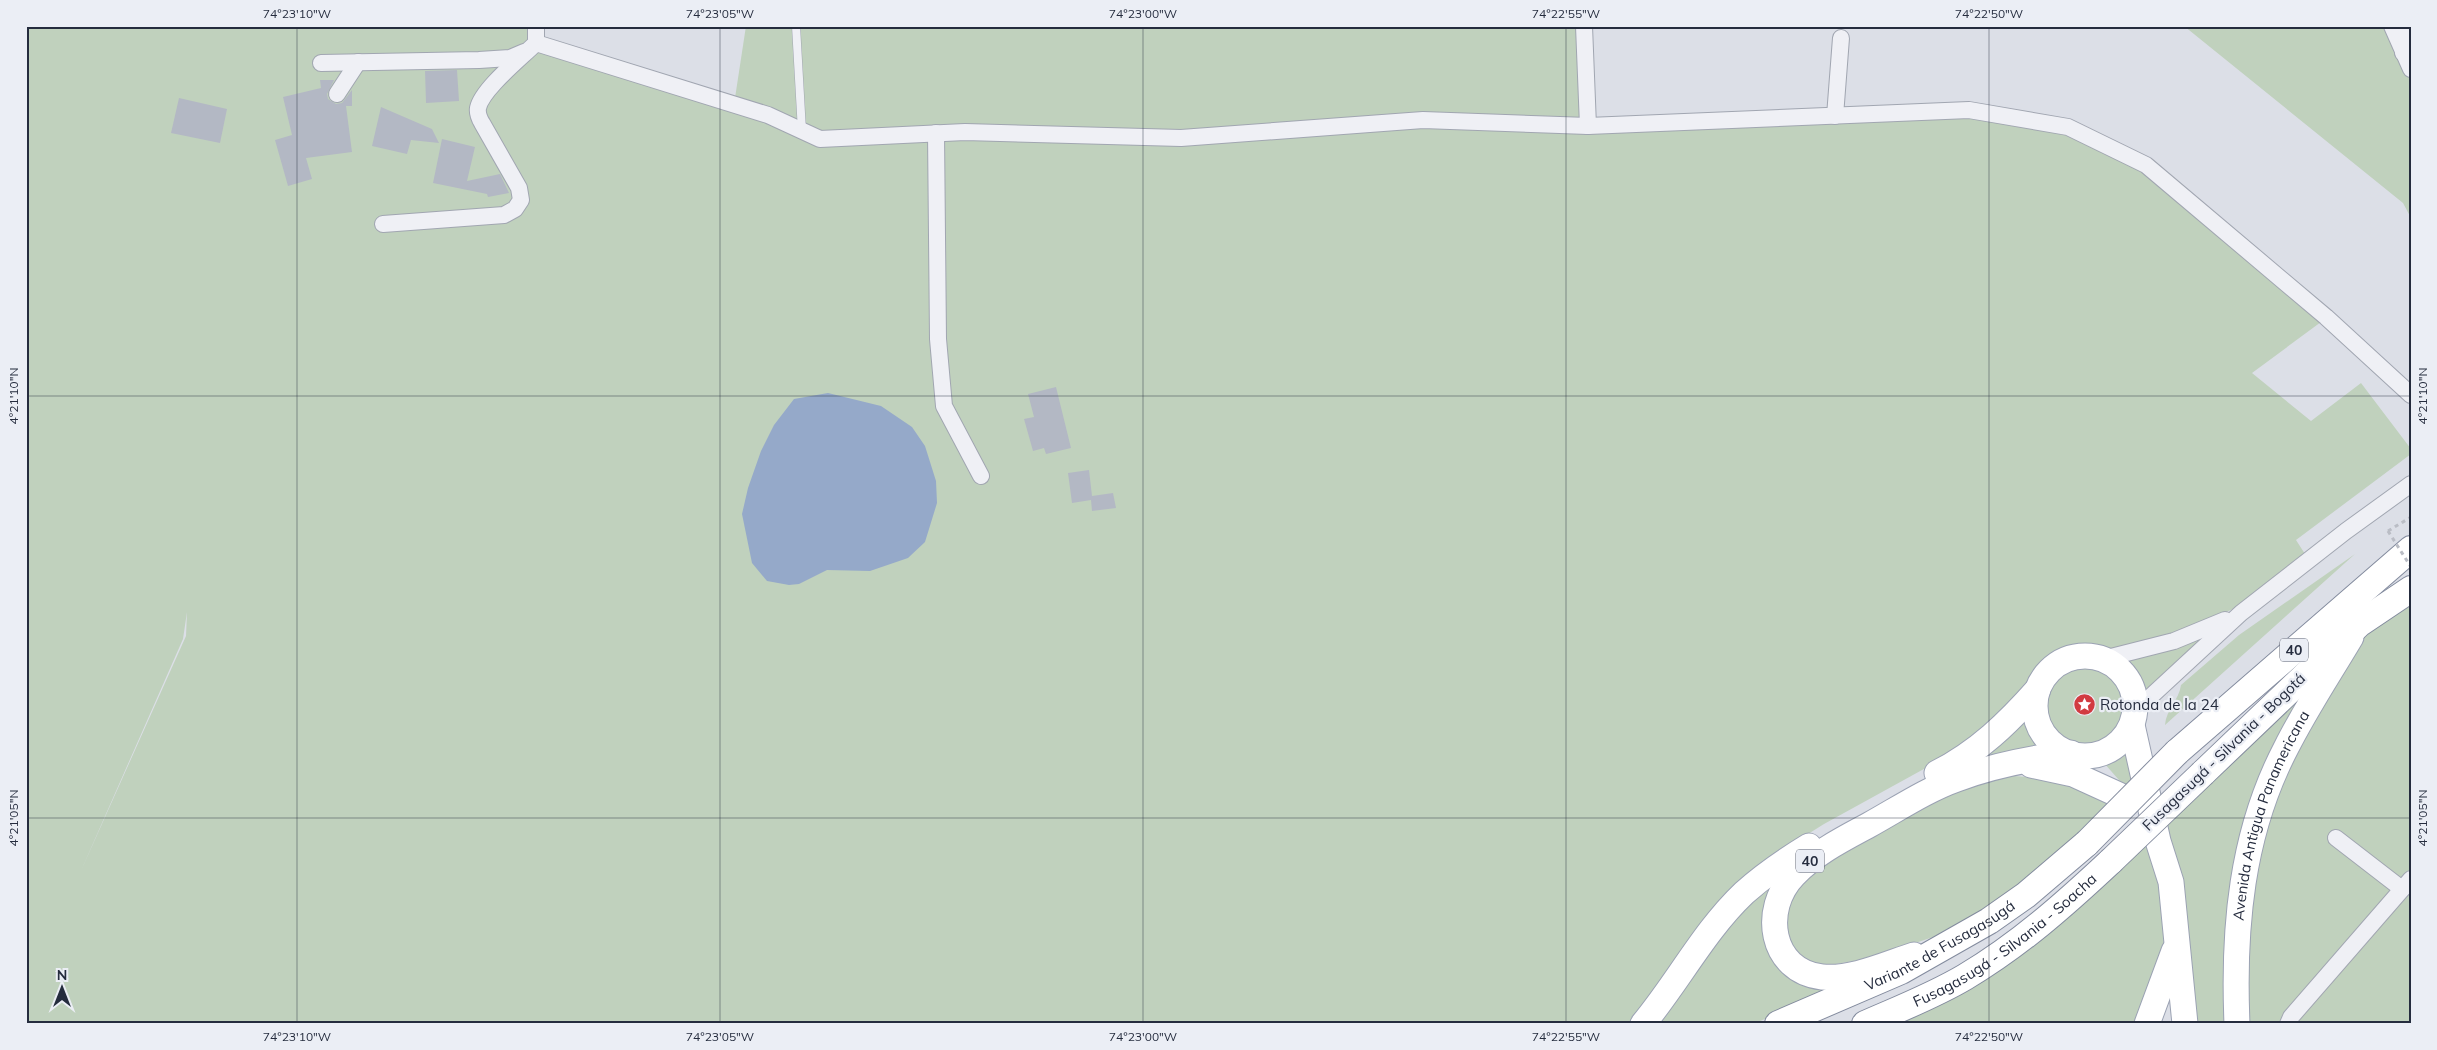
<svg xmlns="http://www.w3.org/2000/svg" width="2437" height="1050" viewBox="0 0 2437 1050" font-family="Mulish,sans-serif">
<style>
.green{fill:#c0d1bd;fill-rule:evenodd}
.water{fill:#95a9c9}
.building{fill:#b3b8c4}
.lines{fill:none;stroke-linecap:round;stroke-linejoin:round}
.service-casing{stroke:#a1a6b1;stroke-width:9}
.minor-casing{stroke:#a1a6b1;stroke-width:18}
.primary-casing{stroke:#9ba2b3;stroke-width:27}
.trunk-casing{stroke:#838b9e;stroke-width:28}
.path{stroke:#babdc5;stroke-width:3;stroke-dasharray:4 4;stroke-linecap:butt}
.service{stroke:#eff0f5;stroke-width:8}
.minor{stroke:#eff0f5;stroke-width:16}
.primary{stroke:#fff;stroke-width:25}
.trunk{stroke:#fff;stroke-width:26}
.trunk-bridge-casing{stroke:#838b9e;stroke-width:28;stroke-linecap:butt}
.path-bridge{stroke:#babdc5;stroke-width:3;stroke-dasharray:4 4;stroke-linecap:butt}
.trunk-bridge{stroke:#fff;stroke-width:26}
.ticks{fill:none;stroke:#252c3e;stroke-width:1;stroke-opacity:0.45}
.labels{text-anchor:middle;stroke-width:4.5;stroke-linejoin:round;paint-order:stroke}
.shield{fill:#ebeef5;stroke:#606675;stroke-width:1}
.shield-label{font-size:14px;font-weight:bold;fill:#252c3e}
.poi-label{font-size:15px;fill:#252c3e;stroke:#ebeef5;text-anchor:start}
.street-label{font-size:15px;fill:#252c3e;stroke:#ebeef5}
.neatline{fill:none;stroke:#252c3e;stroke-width:2}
.ticks-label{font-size:12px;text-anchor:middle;fill:#252c3e}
</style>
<rect width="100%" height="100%" fill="#dcdfe7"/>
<g class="green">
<path d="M26 26H542L543 38 766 122 817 146 966 139 1409 128 1590 134 1969 117 2065 133 2143 172 2321 322 2252 373 2311 421 2361 383 2411 449V454L2296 540 2305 554 2237 607 2193 628 2111 650 2089 645 2070 647 2051 655 2037 669 2029 682 1992 723 1962 748 1824 824 1768 859 1629 1024H26ZM187 612 186 636 80 873 183 639Z"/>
<polygon points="746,26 1577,26 1581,119 1182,132 822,133 735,98"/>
<polygon points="2184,26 2411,26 2411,218 2403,203"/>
<path d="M2355 554 2165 725C2166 710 2179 700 2181 685L2239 635Z"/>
<polygon points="2411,602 2411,1024 2249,1024 2249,925 2259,851 2281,786 2311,726 2368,632"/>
<path d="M2204 637 2144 692C2141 679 2137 670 2126 662Z"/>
<circle cx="2085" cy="706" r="39"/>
<polygon points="2313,683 2282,733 2226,1024 2196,1024 2182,881 2166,824"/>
<path d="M2026 719 2030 731 2040 747C2023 748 2004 753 1988 758 1975 761 1962 770 1950 775 1901 799 1842 828 1799 862 1792 867 1784 872 1778 878 1760 901 1758 936 1775 960 1791 983 1814 989 1841 987L1753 1024H1657L1725 932 1751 901 1779 877 1827 841 1930 784 1983 758Z"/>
<polygon points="2126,750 2136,790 2126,788 2104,763 2113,760"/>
<path d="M2007 776C2045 776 2077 786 2110 803L2079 834 2017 888 1945 933 1871 958 1824 966 1806 961 1792 945 1785 929 1788 905 1802 883 1836 855 1959 789Z"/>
<polygon points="2145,843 2149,848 2161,887 2167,942 2135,1024 1894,1024"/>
</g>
<polygon class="water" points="828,393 881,406 912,427 925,446 936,481 937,503 925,542 908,558 870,571 827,570 799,584 789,585 767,581 752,563 742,514 748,488 761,451 774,425 794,399"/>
<g class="building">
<polygon points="457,70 459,101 426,103 425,71"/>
<polygon points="320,80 334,80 327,94 328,99 336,104 342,103 352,90 352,106 346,106 352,152 306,158 312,179 288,186 275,140 292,135 283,97 321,88"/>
<polygon points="179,98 227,109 220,143 171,133"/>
<polygon points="381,107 432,129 439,143 411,140 407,154 372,146"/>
<polygon points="442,139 475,147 467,181 500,174 509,193 488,197 487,194 433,183"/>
<polygon points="1056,387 1071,448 1046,454 1044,448 1033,451 1024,419 1034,417 1028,394"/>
<polygon points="1089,470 1092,496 1113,493 1116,508 1092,511 1091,500 1072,503 1068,473"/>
</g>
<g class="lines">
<defs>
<polyline id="service" points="796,26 802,131"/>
<g id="minor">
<polyline points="1584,26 1588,126"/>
<polyline points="2392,26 2411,69"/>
<polyline points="536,43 768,115 820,139 965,132 1181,138 1423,120 1588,126 1969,110 2068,127 2146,165 2326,317 2411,395"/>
<polyline points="2403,53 2409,26"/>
<polyline points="321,63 479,60 510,58 524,52"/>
<polyline points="337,94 358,62"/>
<polyline points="1835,116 1841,38"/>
<polyline points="936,133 938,339 944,406 981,476"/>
<path d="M383 224 504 215 515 209 521 200 519 188 482 123C479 118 477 114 478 108 482 89 521 58 536 43V26"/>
<polyline points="2103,659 2174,641 2225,620"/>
<polyline points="2135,711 2241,613 2346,531 2411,484"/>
<polyline points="2336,838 2402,889"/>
<polyline points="2288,1024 2291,1017 2411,879"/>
</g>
<g id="primary">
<circle cx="2085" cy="706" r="50"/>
<polyline points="2132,725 2158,841 2171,882 2185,1024"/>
<polyline points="2031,765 2073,774 2119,795"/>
<path d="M1937 773C1978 752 2008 723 2038 689"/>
<path d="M1914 955C1886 964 1852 980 1822 977 1770 971 1761 909 1794 875 1815 853 1843 839 1869 825 1898 809 1926 790 1957 779 1994 765 2032 758 2071 753"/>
<path d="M1643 1024C1678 982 1704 931 1744 893 1764 875 1786 860 1809 846"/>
<polyline points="2147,1024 2174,951"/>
<path id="s1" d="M2237 1024C2233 929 2241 834 2286 748 2305 710 2329 674 2351 637"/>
</g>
<g id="trunk">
<polyline points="2177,752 2411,549"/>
<polyline points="2203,773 2359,624 2411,589"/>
<path id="s2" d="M1778 1024 1901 971 1989 921 2026 895 2087 843"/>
<path id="s3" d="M1865 1024C1899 1009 1933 996 1965 977 2019 945 2065 904 2111 861"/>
</g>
</defs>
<use href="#service" class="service-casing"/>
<use href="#minor" class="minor-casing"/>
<use href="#primary" class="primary-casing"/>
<use href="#trunk" class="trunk-casing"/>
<polyline class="path" points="2388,531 2411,517"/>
<use href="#service" class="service"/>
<use href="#minor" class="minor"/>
<use href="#primary" class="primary"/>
<use href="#trunk" class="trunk"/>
<defs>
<g id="trunk-bridge">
<polyline points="2087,843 2177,752"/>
<polyline points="2111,861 2203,773"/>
</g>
</defs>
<use href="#trunk-bridge" class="trunk-bridge-casing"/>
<polyline class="path-bridge" points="2388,531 2411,567"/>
<use href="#trunk-bridge" class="trunk-bridge"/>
</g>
<path class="ticks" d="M297 26V1024M720 26V1024M1143 26V1024M1566 26V1024M1989 26V1024M26 396H2411M26 818H2411"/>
<defs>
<symbol id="sight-disc" viewBox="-11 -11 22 22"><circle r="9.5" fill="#d23b41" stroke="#ebeef5"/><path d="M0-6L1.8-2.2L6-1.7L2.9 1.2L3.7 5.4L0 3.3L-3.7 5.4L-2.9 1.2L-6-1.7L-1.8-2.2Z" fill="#fff"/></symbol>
</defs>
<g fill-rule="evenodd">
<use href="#sight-disc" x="2072" y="692" width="25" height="25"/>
</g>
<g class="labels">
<g class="shield">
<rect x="2280" y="638.5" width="28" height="23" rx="4"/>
<rect x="1796" y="849.5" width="28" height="23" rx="4"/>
</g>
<g class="shield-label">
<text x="2294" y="655">40</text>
<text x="1810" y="866">40</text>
</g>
<g class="poi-label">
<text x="2100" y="710">Rotonda de la 24</text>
</g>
<g class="street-label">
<text transform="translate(2224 752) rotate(-44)" y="5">Fusagasugá - Silvania - Bogotá</text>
<text dy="5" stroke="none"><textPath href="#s1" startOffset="214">Avenida Antigua Panamericana</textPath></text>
<text dy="5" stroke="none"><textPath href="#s3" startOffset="164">Fusagasugá - Silvania - Soacha</textPath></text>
<text dy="5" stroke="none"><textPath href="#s2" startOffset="180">Variante de Fusagasugá</textPath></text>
</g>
</g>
<rect width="2437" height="1050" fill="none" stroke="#ebeef5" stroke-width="55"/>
<g transform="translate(62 988)" stroke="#ebeef5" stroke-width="4" paint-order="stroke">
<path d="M0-4L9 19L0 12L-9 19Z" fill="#252c3e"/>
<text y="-8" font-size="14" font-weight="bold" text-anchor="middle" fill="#252c3e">N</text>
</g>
<rect x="28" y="28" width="2382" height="994" class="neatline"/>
<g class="ticks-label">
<text x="297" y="18">74°23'10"W</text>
<text x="720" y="18">74°23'05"W</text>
<text x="1143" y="18">74°23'00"W</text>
<text x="1566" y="18">74°22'55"W</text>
<text x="1989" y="18">74°22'50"W</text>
<text transform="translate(14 396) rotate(-90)" y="4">4°21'10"N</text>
<text transform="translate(2423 396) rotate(-90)" y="4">4°21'10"N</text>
<text transform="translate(14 818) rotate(-90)" y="4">4°21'05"N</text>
<text transform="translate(2423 818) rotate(-90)" y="4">4°21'05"N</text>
<text x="297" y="1041">74°23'10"W</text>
<text x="720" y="1041">74°23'05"W</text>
<text x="1143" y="1041">74°23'00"W</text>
<text x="1566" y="1041">74°22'55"W</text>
<text x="1989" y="1041">74°22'50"W</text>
</g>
</svg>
